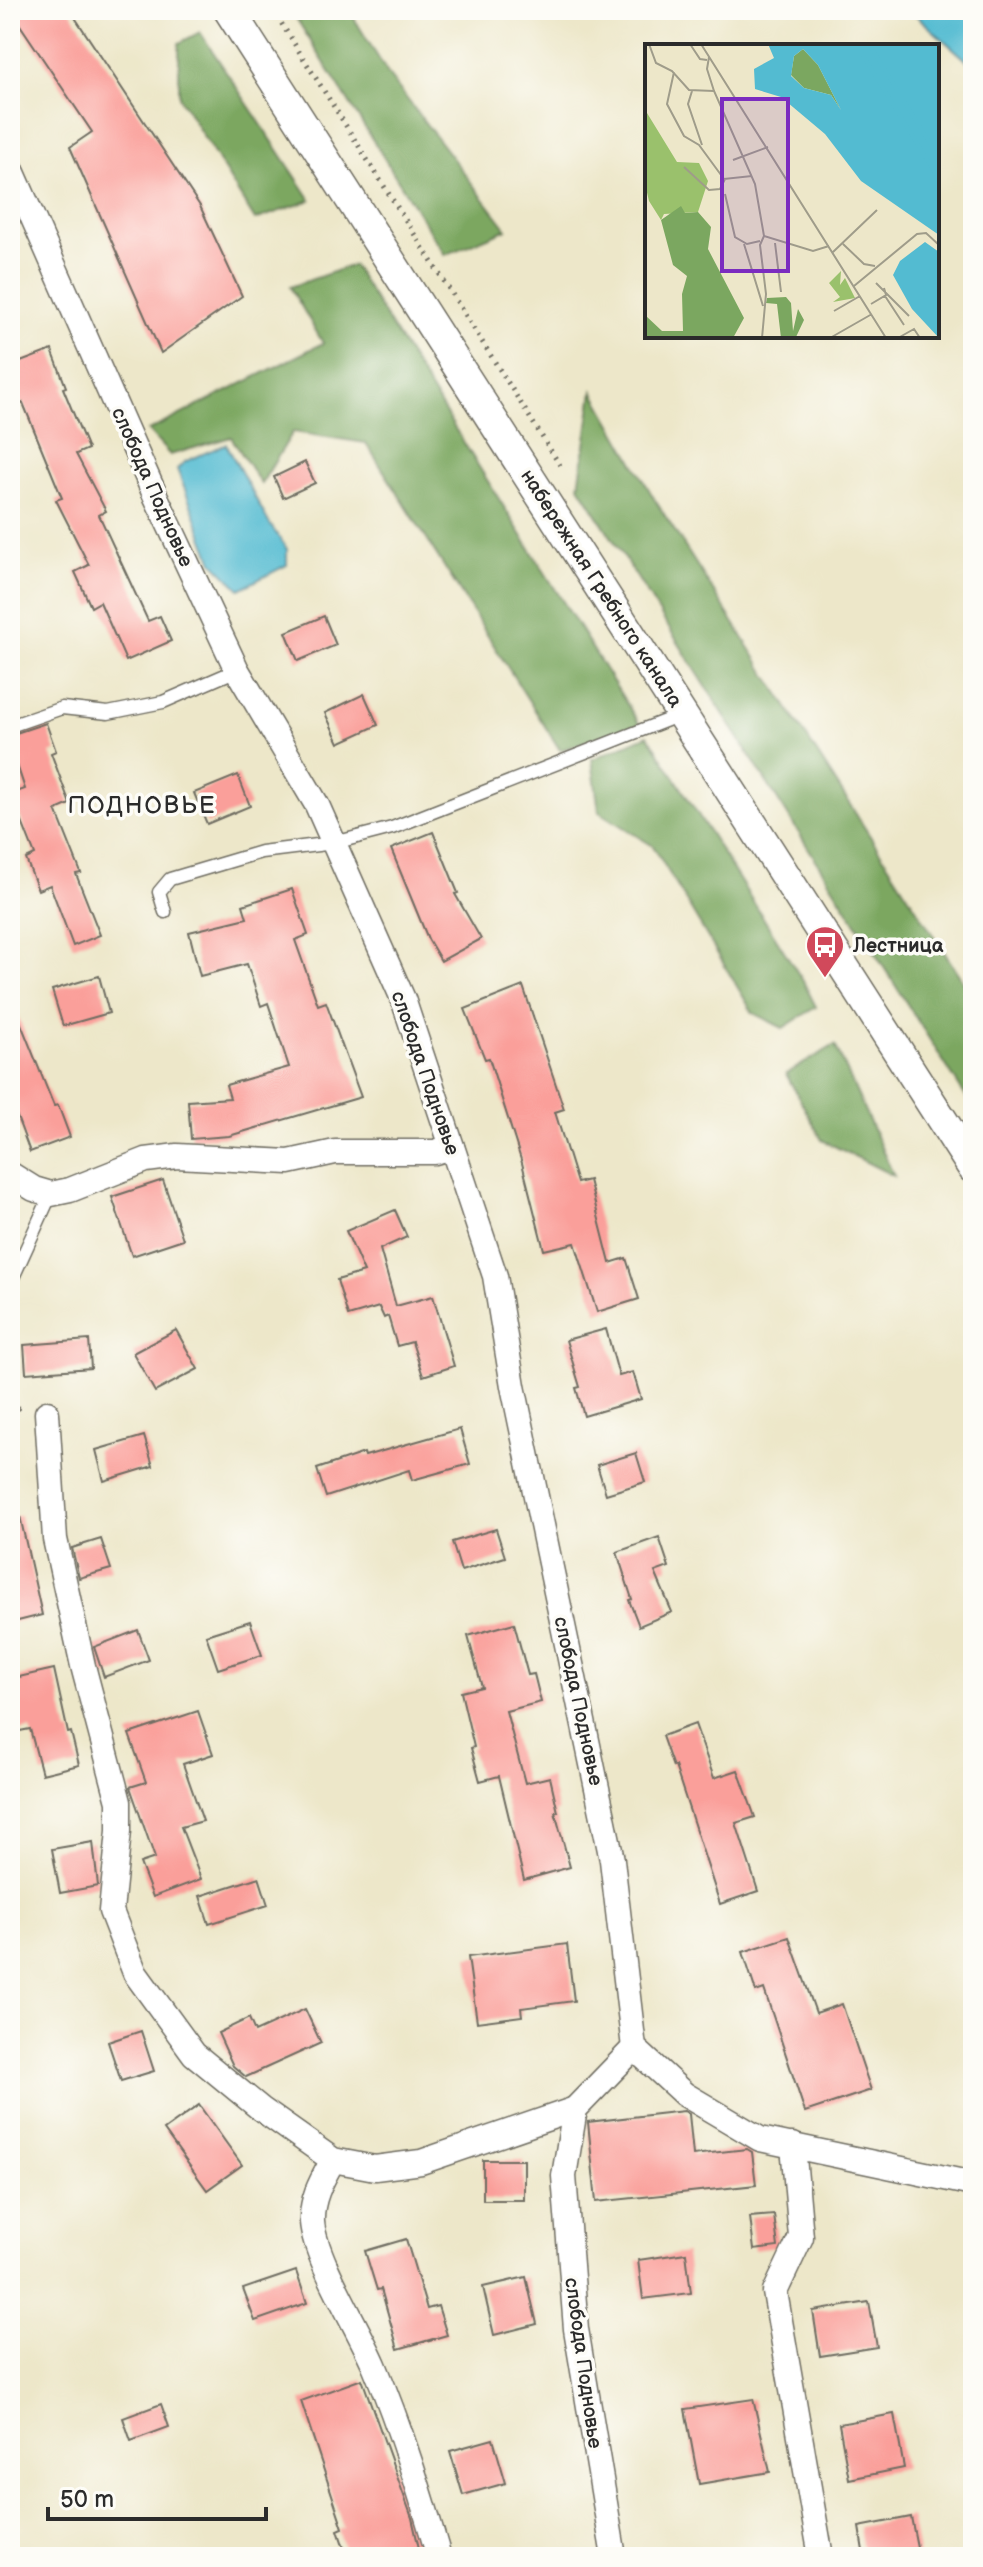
<svg xmlns="http://www.w3.org/2000/svg" width="983" height="2567" viewBox="0 0 983 2567" font-family="'Balsamiq Sans',sans-serif">
<style>
.forest{fill:#7ba760;stroke:#536946;stroke-width:2}
.water{fill:#53bbd1;stroke:#3f737e;stroke-width:2}
.building{fill:#fa9f9a}
.lines{fill:none;stroke-linecap:round;stroke-linejoin:round}
.service-casing{stroke:#6f6d62;stroke-width:15}
.minor-casing{stroke:#6f6d62;stroke-width:27}
.tertiary-casing{stroke:#6f6d62;stroke-width:33}
.path{stroke:#6f6d62;stroke-width:5;stroke-dasharray:2 6;stroke-linecap:butt}
.service{stroke:#fff;stroke-width:12}
.minor{stroke:#fff;stroke-width:24}
.tertiary{stroke:#fff;stroke-width:30}
.labels{text-anchor:middle;stroke-width:7;stroke-linejoin:round;paint-order:stroke}
.street-label{font-size:20px;fill:#2b2b2b;stroke:#fdfcf7}
.poi-label{font-size:20px;font-weight:bold;fill:#2b2b2b;stroke:#fdfcf7;text-anchor:start}
.quarter-label{font-size:24px;letter-spacing:2px;fill:#2b2b2b;stroke:#fdfcf7}
.inset-river{fill:none;stroke:#53bbd1;stroke-width:4}
.inset-road{fill:none;stroke:#9f9c8a;stroke-width:2}
.view{fill:#7b2cbf;fill-opacity:0.15;stroke:#7b2cbf;stroke-width:4}
.inset-edge{fill:none;stroke:#2b2b2b;stroke-width:4}
</style>
<rect width="100%" height="100%" fill="#fdfcf7"/>
<filter id="ink" filterUnits="userSpaceOnUse"><feTurbulence type="fractalNoise" baseFrequency=".0125" numOctaves="2"/><feDisplacementMap in="SourceGraphic" scale="16" xChannelSelector="R" yChannelSelector="G"/><feConvolveMatrix kernelMatrix="1 2 1 2 8 2 1 2 1" color-interpolation-filters="sRGB"/></filter>
<filter id="wash" filterUnits="userSpaceOnUse"><feTurbulence type="fractalNoise" baseFrequency=".006" numOctaves="4" result="noise"/><feDisplacementMap in="SourceGraphic" scale="32" xChannelSelector="R" yChannelSelector="G"/><feGaussianBlur stdDeviation="1.8" result="paint"/><feColorMatrix in="noise" values="0 0 0 0 0 0 0 0 0 0 0 0 0 0 0 0 0 1.4 0 .05"/><feComposite in="paint" operator="in"/></filter>
<g filter="url(#wash)">
<rect width="100%" height="100%" fill="#ede7c9"/>
<g class="forest">
<polygon points="291,10 349,10 390,77 507,229 445,255"/>
<polygon points="200,32 311,200 255,220 179,97 179,43"/>
<polygon points="353,265 640,725 560,750 366,443 293,432 261,484 231,437 170,455 148,431 323,343 290,287"/>
<polygon points="593,391 655,500 973,997 973,1108 579,486"/>
<polygon points="648,735 803,981 816,1007 783,1028 753,1013 653,846 599,812 592,759"/>
<polygon points="835,1045 894,1176 822,1140 786,1074"/>
</g>
<g class="water">
<polygon points="910,10 973,10 973,66"/>
<polygon points="226,444 269,523 287,549 287,565 240,589 213,562 177,469 186,461"/>
</g>
<g id="blocks">
<g class="building">
<polygon points="10,10 70,10 200,206 242,296 161,353 70,147 92,132"/>
<polygon points="52,350 66,387 63,388 88,449 76,454 106,511 99,515 148,621 160,616 171,641 126,661 100,602 91,607 75,572 89,565 56,500 62,498 23,403 17,406 10,386 10,366"/>
<polygon points="305,462 315,483 283,498 274,477"/>
<polygon points="324,616 336,645 298,661 286,632"/>
<polygon points="364,694 378,725 339,743 325,713"/>
<polygon points="46,723 56,751 51,753 70,804 56,810 81,873 76,874 100,935 73,946 50,885 38,890 26,859 35,855 11,794 25,789 10,744 10,735"/>
<polygon points="238,775 250,806 207,824 194,793"/>
<polygon points="433,832 458,893 455,894 481,939 441,961 428,939 391,849"/>
<polygon points="292,889 308,935 295,940 318,1005 326,1002 361,1097 229,1136 191,1139 188,1101 230,1098 226,1085 289,1067 268,1003 261,1006 247,964 200,976 189,932 247,918 243,905"/>
<polygon points="99,976 109,1013 63,1026 52,990"/>
<polygon points="523,986 564,1109 555,1112 577,1183 589,1180 610,1263 626,1258 639,1299 597,1312 575,1243 544,1250 522,1163 489,1058 485,1059 465,1009"/>
<polygon points="11,999 54,1106 58,1105 70,1137 30,1152 10,1098"/>
<polygon points="163,1180 183,1239 132,1256 112,1197"/>
<polygon points="395,1210 407,1237 380,1249 396,1306 433,1296 454,1366 423,1376 412,1342 397,1346 388,1316 384,1318 379,1307 348,1316 337,1280 364,1272 346,1231"/>
<polygon points="606,1329 619,1376 633,1372 641,1399 584,1416 576,1388 580,1387 566,1340"/>
<polygon points="176,1330 198,1369 155,1392 133,1353"/>
<polygon points="89,1340 91,1368 26,1373 24,1345"/>
<polygon points="460,1429 470,1464 412,1480 409,1470 326,1497 317,1469 364,1453 365,1456"/>
<polygon points="144,1436 153,1466 104,1481 96,1450"/>
<polygon points="636,1453 645,1482 606,1494 597,1465"/>
<polygon points="20,1516 42,1615 10,1623 10,1517"/>
<polygon points="496,1529 505,1557 461,1571 452,1542"/>
<polygon points="659,1537 669,1567 655,1572 672,1612 639,1626 629,1600 632,1599 617,1552"/>
<polygon points="101,1539 111,1569 79,1578 72,1548"/>
<polygon points="250,1621 262,1655 218,1669 206,1635"/>
<polygon points="514,1623 528,1675 534,1674 541,1702 506,1711 525,1783 550,1777 558,1812 555,1812 570,1867 524,1880 499,1776 480,1781 471,1748 474,1747 461,1692 482,1687 468,1636"/>
<polygon points="138,1630 149,1660 104,1677 94,1647"/>
<polygon points="54,1669 68,1733 71,1732 79,1765 42,1774 30,1729 10,1733 10,1679"/>
<polygon points="198,1711 213,1754 183,1764 203,1821 181,1827 201,1879 153,1897 140,1863 155,1858 130,1787 146,1782 129,1734"/>
<polygon points="695,1724 714,1778 738,1770 755,1817 736,1823 758,1891 720,1904 675,1766 673,1767 662,1736"/>
<polygon points="93,1842 98,1886 60,1893 52,1849"/>
<polygon points="259,1877 268,1905 209,1924 200,1896"/>
<polygon points="789,1937 816,2013 842,2004 871,2090 805,2112 764,1989 756,1992 743,1952"/>
<polygon points="567,1944 574,2001 521,2008 522,2016 477,2022 468,1957"/>
<polygon points="305,2009 321,2043 246,2077 233,2066 218,2033 249,2018 255,2032"/>
<polygon points="141,2031 154,2071 121,2081 108,2042"/>
<polygon points="199,2105 242,2165 207,2190 164,2130"/>
<polygon points="684,2111 689,2114 693,2155 747,2149 752,2152 756,2185 596,2202 588,2122"/>
<rect x="483" y="2160" width="41" height="40"/>
<polygon points="774,2215 778,2247 754,2250 750,2217"/>
<polygon points="406,2239 427,2309 438,2306 447,2335 398,2349 381,2289 377,2290 365,2251"/>
<polygon points="686,2253 691,2293 643,2299 638,2260"/>
<polygon points="296,2271 307,2303 255,2321 243,2289"/>
<polygon points="526,2277 537,2324 494,2335 483,2287"/>
<polygon points="869,2302 877,2347 820,2356 813,2311"/>
<polygon points="362,2379 412,2518 421,2557 347,2557 338,2530 343,2528 301,2401"/>
<polygon points="753,2399 770,2472 699,2484 685,2409"/>
<polygon points="161,2404 169,2427 131,2441 123,2418"/>
<polygon points="894,2414 904,2468 849,2479 839,2424"/>
<polygon points="493,2439 506,2483 463,2495 450,2451"/>
<polygon points="911,2517 919,2557 864,2557 859,2527"/>
</g>
</g>
</g>
<g filter="url(#ink)">
<use href="#blocks" fill-opacity="0" stroke="#6f6d62" stroke-width="2"/>
<g class="lines">
<defs>
<g id="service">
<polyline points="10,726 62,708 108,713 163,702 237,670"/>
<polyline points="165,912 159,892 170,879 261,852 334,843 392,828 680,715"/>
<polyline points="10,1284 51,1194"/>
</g>
<g id="minor">
<polyline points="10,166 156,497 237,670 317,805 403,999 495,1276 513,1386 612,1860 634,2048 684,2094 760,2139 973,2184"/>
<polyline points="10,1174 34,1189 51,1194 70,1190 146,1160 177,1156 289,1162 335,1152 435,1152 452,1147"/>
<polyline points="47,1413 55,1539 83,1666 119,1802 119,1831 111,1911 135,1973 194,2054 261,2109 333,2160 375,2168 421,2162 575,2109"/>
<polyline points="793,2145 801,2237 775,2292 821,2557"/>
<path d="M333 2160C322 2180 311 2198 312 2222 315 2260 359 2328 375 2367 401 2429 420 2492 439 2557"/>
<polyline points="614,2557 576,2329 564,2176 575,2109 634,2048"/>
</g>
<polyline id="tertiary" points="229,10 973,1168"/>
</defs>
<use href="#service" class="service-casing"/>
<use href="#minor" class="minor-casing"/>
<use href="#tertiary" class="tertiary-casing"/>
<g class="path">
<polyline points="273,10 563,470"/>
<polyline points="10,1407 25,1409"/>
</g>
<use href="#service" class="service"/>
<use href="#minor" class="minor"/>
<use href="#tertiary" class="tertiary"/>
</g>
</g>
<defs>
<symbol id="bus-pin" viewBox="-11 -11 22 30"><path d="M0 17L-7.5 6A9.5 9.5 0 1 1 7.5 6Z" fill="#d1495b" stroke="#fdfcf7"/><path d="M-5-6H5V4H4V6H2V4H-2V6H-4V4H-5ZM-3.5-4V0h7V-4ZM-3.5 1.2v1.5H-2V1.2ZM2 1.2v1.5H3.5V1.2Z" fill="#fff"/></symbol>
</defs>
<g fill-rule="evenodd">
<use href="#bus-pin" x="803" y="923" width="44" height="60"/>
</g>
<g class="labels">
<g class="street-label">
<text transform="translate(153 487) rotate(66)" y="7">слобода Подновье</text>
<text transform="translate(602 588) rotate(57)" y="7">набережная Гребного канала</text>
<text transform="translate(426 1073) rotate(71)" y="7">слобода Подновье</text>
<text transform="translate(579 1701) rotate(78)" y="7">слобода Подновье</text>
<text transform="translate(584 2363) rotate(82)" y="7">слобода Подновье</text>
</g>
<g class="poi-label">
<text x="853" y="952">Лестница</text>
</g>
<g class="quarter-label">
<text x="142" y="813">ПОДНОВЬЕ</text>
</g>
</g>
<g transform="translate(645 44)">
<rect width="294" height="294" fill="#ede7c9"/>
<path d="M2 69 32 118 54 119 63 137 53 168 19 170 16 176 4 157 0 140ZM196 227 195 241 200 234 210 254 188 258 195 253 184 239Z" fill="#9ac16c"/>
<path d="M158 5 173 21 196 66 186 51 159 44 146 31 149 12ZM36 162 40 169 53 168 66 183 63 205 99 274 88 294H0V271L17 287H38L37 250 42 232 28 221 16 176ZM141 253 146 259 148 287 153 265 159 276 151 293 136 294 132 260 121 259 122 254Z" fill="#7ba760"/>
<path d="M123 0H294V191L216 137 180 90 136 53 110 45 109 25 129 14ZM158 5 173 21 196 66 186 51 159 44 146 32 149 12ZM280 198 294 208V294L267 265 248 231 255 217Z" fill="#53bbd1" fill-rule="evenodd"/>
<path class="inset-river" d="M211 0 294 135M224 0 294 114"/>
<path class="inset-road" d="M4 0 11 19 27 27 44 46 69 47M45 0 55 15 62 16M56 0 241 294M64 13 62 25 69 47 110 140 119 192 168 207 184 202M29 28 22 60 39 92 54 101 79 135 107 132M47 47 43 60 57 101M88 116 123 103M39 123 64 146 75 145 80 135M80 150 90 193 102 200 115 197M130 199 136 248M99 200 118 262M198 200 219 220 230 222M188 208 232 166M231 239 264 272M209 242 272 190 281 189 294 201M240 252 259 281M226 260 241 251 239 244M189 267 215 252M117 294 121 250 115 201 119 192M185 294 227 270M253 294 269 285 275 294"/>
<path class="view" d="M77 55H143V227H77Z"/>
<rect width="294" height="294" class="inset-edge"/>
</g>
<rect width="983" height="2567" fill="none" stroke="#fdfcf7" stroke-width="40"/>
<path d="M48 2507v12h218v-12" fill="none" stroke="#2b2b2b" stroke-width="4"/>
<text x="60" y="2507" font-size="24" fill="#2b2b2b" stroke="#fdfcf7" stroke-width="6" paint-order="stroke">50 m</text>
</svg>
